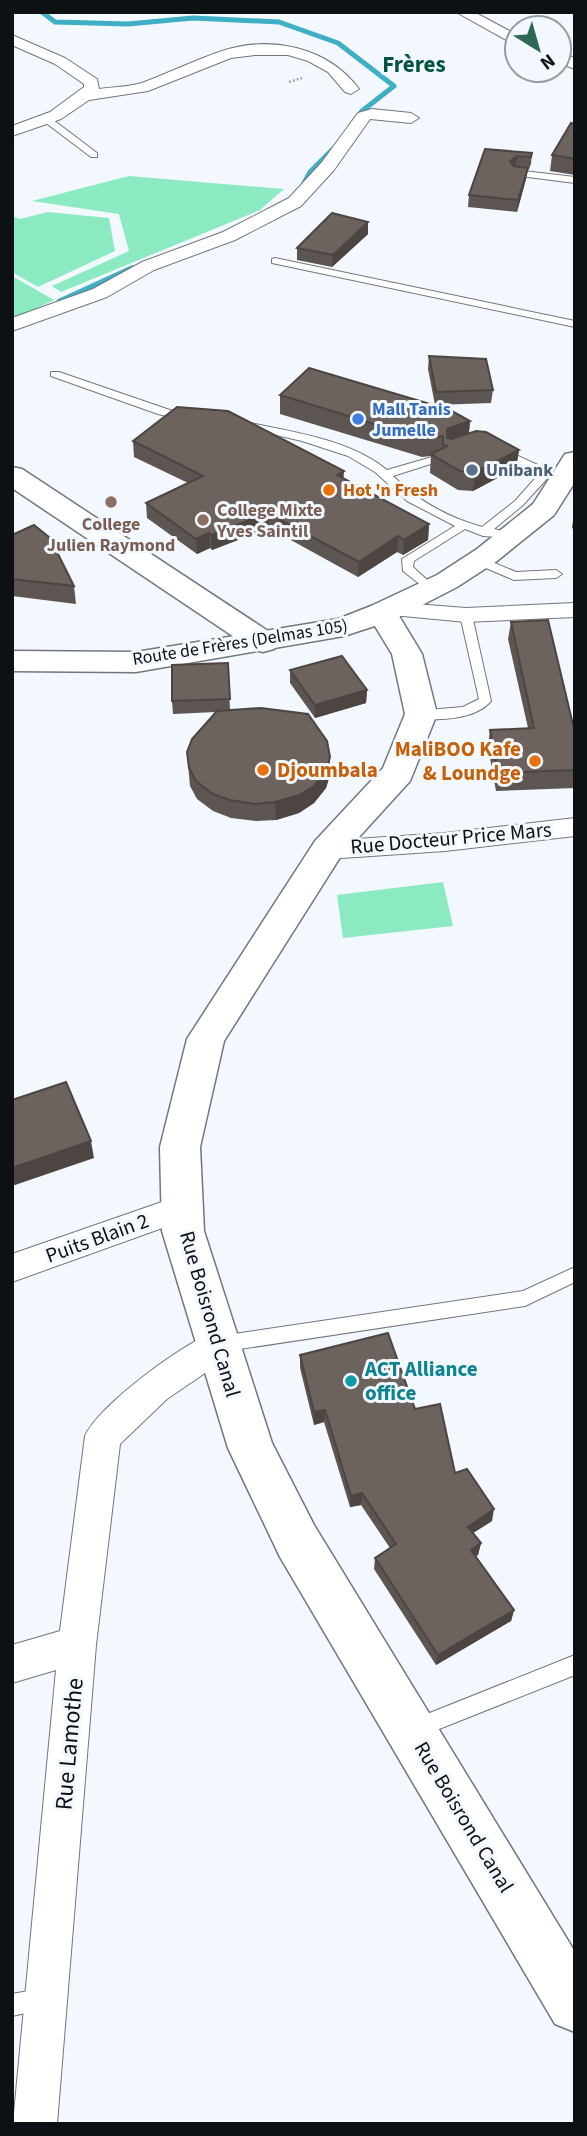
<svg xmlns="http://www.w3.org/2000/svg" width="587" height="2136" viewBox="0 0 587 2136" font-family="'Source Sans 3',sans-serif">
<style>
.green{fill:#8ceac2}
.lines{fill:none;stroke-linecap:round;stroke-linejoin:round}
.stream-far1{stroke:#3eafc4;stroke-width:5}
.stream{stroke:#3eafc4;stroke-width:7}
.service-casing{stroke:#70777d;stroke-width:2}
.minor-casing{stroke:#70777d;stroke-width:2}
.tertiary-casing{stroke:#70777d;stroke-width:3}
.secondary-casing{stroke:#70777d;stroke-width:3}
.path{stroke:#a3a8ad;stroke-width:2.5;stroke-dasharray:2 2;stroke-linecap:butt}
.service{fill:#fff;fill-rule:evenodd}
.minor{fill:#fff;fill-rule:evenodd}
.tertiary{fill:#fff;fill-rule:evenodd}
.secondary{fill:#fff;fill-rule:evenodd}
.wall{fill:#5d5552}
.shaded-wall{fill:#4c4542}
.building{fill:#6c635f;stroke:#4c4542;stroke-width:2}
.shop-dot{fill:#3f7fe0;stroke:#f2f8fe;stroke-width:2.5}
.service-dot{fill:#5c6f8a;stroke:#f2f8fe;stroke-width:2.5}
.food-dot{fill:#e8710a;stroke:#f2f8fe;stroke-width:2.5}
.education-dot{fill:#8d6e63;stroke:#f2f8fe;stroke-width:2.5}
.culture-dot{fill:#0f9aa8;stroke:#f2f8fe;stroke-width:2.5}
.labels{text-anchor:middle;stroke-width:6;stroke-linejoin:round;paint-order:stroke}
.far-shop-label{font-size:18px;font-weight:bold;fill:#366cbe;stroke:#f2f8fe;text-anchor:start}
.far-service-label{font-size:18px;font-weight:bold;fill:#4e5e75;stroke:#f2f8fe;text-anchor:start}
.far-food-label{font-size:18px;font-weight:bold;fill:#c56008;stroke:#f2f8fe;text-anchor:start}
.far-education-label{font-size:18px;font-weight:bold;fill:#785e54;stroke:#f2f8fe;text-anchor:start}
.far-street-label{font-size:18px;fill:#0e1113;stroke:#f2f8fe}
.food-label{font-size:21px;font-weight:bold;fill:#c56008;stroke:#f2f8fe;text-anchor:end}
.street-label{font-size:21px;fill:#0e1113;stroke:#f2f8fe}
.culture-label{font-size:21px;font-weight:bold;fill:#0d838f;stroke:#f2f8fe;text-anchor:start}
.far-district-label{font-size:23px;font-weight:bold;fill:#00533d;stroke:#f2f8fe}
.near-street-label{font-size:24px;fill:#0e1113;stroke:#f2f8fe}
</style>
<rect width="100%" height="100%" fill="#f2f8fe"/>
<g class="green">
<polygon points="129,176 284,189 260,210 61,292 52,286 129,251 119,214 32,201"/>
<polygon points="48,212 109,218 115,251 38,287 12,272 12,216 20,219"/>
<polygon points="12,276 54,300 12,320"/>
<polygon points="443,882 453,926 343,938 337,895"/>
</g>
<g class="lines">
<g class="stream-far1">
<polyline points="42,12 55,22 128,24 193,18 279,22 338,43 394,86 362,111 353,123"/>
<polyline points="301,189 310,172 336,146"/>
</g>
<polyline class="stream" points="60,302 132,269"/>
<defs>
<g id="service">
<polygon points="46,119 52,119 97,153 97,157 91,157 46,123"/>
<polygon points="515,170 575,177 575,183 512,175 511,173"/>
<polygon points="275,258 575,321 575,327 272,263 272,259"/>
<polygon points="51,372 59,372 193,418 188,421 158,414 51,376"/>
<path d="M241 421C289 432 348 438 387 470L432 457H440V461L393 476C418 501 447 517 482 527L515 501 540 473 495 453V449H503L553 472 523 505 494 529 516 534V538L483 536 465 529 414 561 413 567 437 589 431 593 403 571 402 559 455 526 407 501 375 472 348 456 302 441 237 426V422Z"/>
<polygon points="478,556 516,572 556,570 562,574 556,578 514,580 474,563 472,560"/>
<path d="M466 611 472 615 491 701C476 719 438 722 416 717V711L463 707 479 699 460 615Z"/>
<polygon points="575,1267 575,1282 525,1306 220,1352 214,1350 211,1344 214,1338 220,1336 523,1291"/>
<polygon points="575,1655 575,1675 414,1739 407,1736 404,1729 407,1722"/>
<polygon points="45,1988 53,1991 56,1999 53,2007 12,2016 12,1994"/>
</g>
<g id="minor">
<polygon points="456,12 474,12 517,35 517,46"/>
<path d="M12 35 65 58 97 79 99 89C113 87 128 87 142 83 169 73 195 60 222 51 271 35 328 47 359 89L351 94 345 92 328 72 308 61 288 55H255L231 58 148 91 89 100 61 119 12 136V126L50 112 84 87V84L55 64 12 45Z"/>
<polygon points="559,52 575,58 575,69 559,63"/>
<polygon points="372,109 411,113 419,118 411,123 370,119 334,170 301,206 235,240 154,270 107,297 12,331 12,318 93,289 142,262 223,232 289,198 322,162 358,113"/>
<polygon points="390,602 466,608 575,603 575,617 466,622 382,614 378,609 382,604"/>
<polygon points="575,818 575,836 445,851 327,859 318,857 314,850 318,843 327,841 445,833"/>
<polygon points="182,1195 193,1199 198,1208 193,1217 12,1282 12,1254"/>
<path d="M218 1330 230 1334 235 1345 230 1356 167 1399 120 1444 96 1645 57 2124H13L56 1670 12 1683V1645L60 1631 85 1436C100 1404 185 1342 218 1330Z"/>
</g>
<g id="tertiary">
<polygon points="12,467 22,469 274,635 278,642 274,649 263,652 252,649 12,488"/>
<polygon points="382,604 393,606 422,654 437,714 410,781 339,859 224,1041 200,1147 204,1231 272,1443 314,1525 575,1952 575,2032 555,2024 280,1557 228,1448 162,1231 160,1147 187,1039 315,841 383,768 405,714 392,654 367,613 371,606"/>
</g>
<polygon id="secondary" points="575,452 575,482 554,515 497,561 457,587 393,620 344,636 136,672 12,671 12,651 136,652 338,619 371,606 437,575 477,549 533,504 565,454"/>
</defs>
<use href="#service" class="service-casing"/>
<use href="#minor" class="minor-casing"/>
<use href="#tertiary" class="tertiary-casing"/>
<use href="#secondary" class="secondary-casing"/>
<polyline class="path" points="289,82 302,78"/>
<use href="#service" class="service"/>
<use href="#minor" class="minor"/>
<use href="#tertiary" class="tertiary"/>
<use href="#secondary" class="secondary"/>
</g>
<g class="wall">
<polygon points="575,124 575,175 550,171 552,155"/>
<polygon points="485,149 532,153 531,164 529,169 527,169 526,179 517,212 468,207 469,195"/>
<polygon points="368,234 332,267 297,260 297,248"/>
<polygon points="429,356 493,390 491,403 435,405 428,369"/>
<polygon points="280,395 470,421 469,433 519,450 516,468 473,491 458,490 430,473 431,456 422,457 280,414"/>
<polygon points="133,441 344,479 429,524 428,540 403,555 397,552 358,577 269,528 212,550 210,548 197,554 147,518 146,503 188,483 134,457"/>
<polygon points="574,514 575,514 575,534 572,527"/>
<polygon points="12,535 74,586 76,604 12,596"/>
<polygon points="511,622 575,733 575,788 496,791 488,747 490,730 528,728 508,639"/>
<polygon points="228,663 230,710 330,757 330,775 326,788 314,803 299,813 276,820 256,821 231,818 213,811 197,799 190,786 187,752 216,712 173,714 172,701"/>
<polygon points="290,670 367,690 366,703 315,718 290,683"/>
<polygon points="300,1355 415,1409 455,1473 492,1521 473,1533 481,1543 478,1555 475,1556 514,1610 511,1621 436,1665 374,1569 375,1558 390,1548 361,1505 350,1507 324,1422 314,1425 300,1368"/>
</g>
<g class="shaded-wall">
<polygon points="517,156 515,167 508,172 510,161"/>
<polygon points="528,168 526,179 517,212 518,200"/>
<polygon points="368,222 368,234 332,267 333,255"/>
<polygon points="470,421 468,440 447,447 447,429"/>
<polygon points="519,450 516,468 473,491 475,472"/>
<polygon points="344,471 343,487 337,475"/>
<polygon points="268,513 269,528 212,550 211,535"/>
<polygon points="429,524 428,540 403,555 404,540"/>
<polygon points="209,533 210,548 197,554 196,539"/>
<polygon points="398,536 397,552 358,577 359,562"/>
<polygon points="367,690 366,703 315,718 315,705"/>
<polygon points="330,757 330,775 326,788 314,803 299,813 276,820 275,802"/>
<polygon points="91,1141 94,1158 12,1186 12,1168"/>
<polygon points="325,1410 324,1422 314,1425 314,1412"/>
<polygon points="362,1493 361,1505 350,1507 351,1496"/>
<polygon points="494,1509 492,1521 465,1538 468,1527"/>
<polygon points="481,1543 478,1555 468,1561 471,1550"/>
<polygon points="514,1610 511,1621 436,1665 438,1655"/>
</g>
<g class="building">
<polygon points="571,123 575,124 575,159 552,155"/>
<polygon points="485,149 532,153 531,157 517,156 510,161 513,166 528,168 518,200 469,195"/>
<polygon points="332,213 368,222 333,255 297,248"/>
<polygon points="429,356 486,359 493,390 436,392"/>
<polygon points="309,368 450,410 470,421 447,429 447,438 452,439 476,431 486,432 519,450 475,472 460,471 431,454 447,446 443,445 443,436 423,439 280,395"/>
<polygon points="177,407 228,411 344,471 337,475 429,524 404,540 398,536 359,562 268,513 211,535 209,533 196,539 146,503 203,476 133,441"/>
<polygon points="34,525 50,538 74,586 12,579 12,535"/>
<polygon points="548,620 575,733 575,770 498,773 490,730 534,728 511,622"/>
<polygon points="342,656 367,690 315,705 290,670"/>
<polygon points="228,663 230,699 172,701 172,665"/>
<polygon points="261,708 308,714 327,741 330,757 326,771 314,786 299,795 275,802 255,804 230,800 213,794 196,781 189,768 187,752 192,739 217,711"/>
<polygon points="66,1082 91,1141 12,1168 12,1100"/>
<polygon points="388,1333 415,1409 440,1404 455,1473 467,1469 494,1509 468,1527 481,1543 471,1550 514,1610 438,1655 375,1558 396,1544 362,1493 351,1496 325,1410 314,1412 300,1355"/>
</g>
<circle class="shop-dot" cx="358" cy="419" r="7"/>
<circle class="service-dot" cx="472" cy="470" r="7"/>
<g class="food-dot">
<circle cx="329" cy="490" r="7"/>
<circle cx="535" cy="761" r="7"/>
<circle cx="263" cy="770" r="7"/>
</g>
<g class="education-dot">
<circle cx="111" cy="502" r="7"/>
<circle cx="203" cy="520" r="7"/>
</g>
<circle class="culture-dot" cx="351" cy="1381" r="7"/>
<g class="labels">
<g class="far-shop-label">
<text x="372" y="415">Mall Tanis<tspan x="372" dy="21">Jumelle</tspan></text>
</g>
<g class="far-service-label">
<text x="486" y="476">Unibank</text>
</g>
<g class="far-food-label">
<text x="343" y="496">Hot 'n Fresh</text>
</g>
<g class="far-education-label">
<text x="217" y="516">College Mixte<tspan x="217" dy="21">Yves Saintil</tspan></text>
<text x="111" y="530" text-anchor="middle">College<tspan x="111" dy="21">Julien Raymond</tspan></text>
</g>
<g class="far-street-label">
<text transform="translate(240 642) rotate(-9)" y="6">Route de Frères (Delmas 105)</text>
</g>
<g class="food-label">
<text x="521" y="756">MaliBOO Kafe<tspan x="521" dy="24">&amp; Loundge</tspan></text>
<text x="277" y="777" text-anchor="start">Djoumbala</text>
</g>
<g class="street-label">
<text transform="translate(451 838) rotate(-5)" y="7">Rue Docteur Price Mars</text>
<text transform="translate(97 1238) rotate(-20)" y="7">Puits Blain 2</text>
<text transform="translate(210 1314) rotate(74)" y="7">Rue Boisrond Canal</text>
<text transform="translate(464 1817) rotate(59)" y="7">Rue Boisrond Canal</text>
</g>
<g class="culture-label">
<text x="365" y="1376">ACT Alliance<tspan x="365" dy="24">office</tspan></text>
</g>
<g class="far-district-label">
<text x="414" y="72">Frères</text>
</g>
<g class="near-street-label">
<text transform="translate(69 1744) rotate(-85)" y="8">Rue Lamothe</text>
</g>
</g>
<rect width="587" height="2136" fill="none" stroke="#0e1113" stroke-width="28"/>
<g transform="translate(538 49) rotate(143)"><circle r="33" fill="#f2f8fe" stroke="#979ca0" stroke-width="2"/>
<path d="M0-5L12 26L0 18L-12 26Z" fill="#2c6853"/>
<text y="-10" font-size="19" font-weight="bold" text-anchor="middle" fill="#0e1113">N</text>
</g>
</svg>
